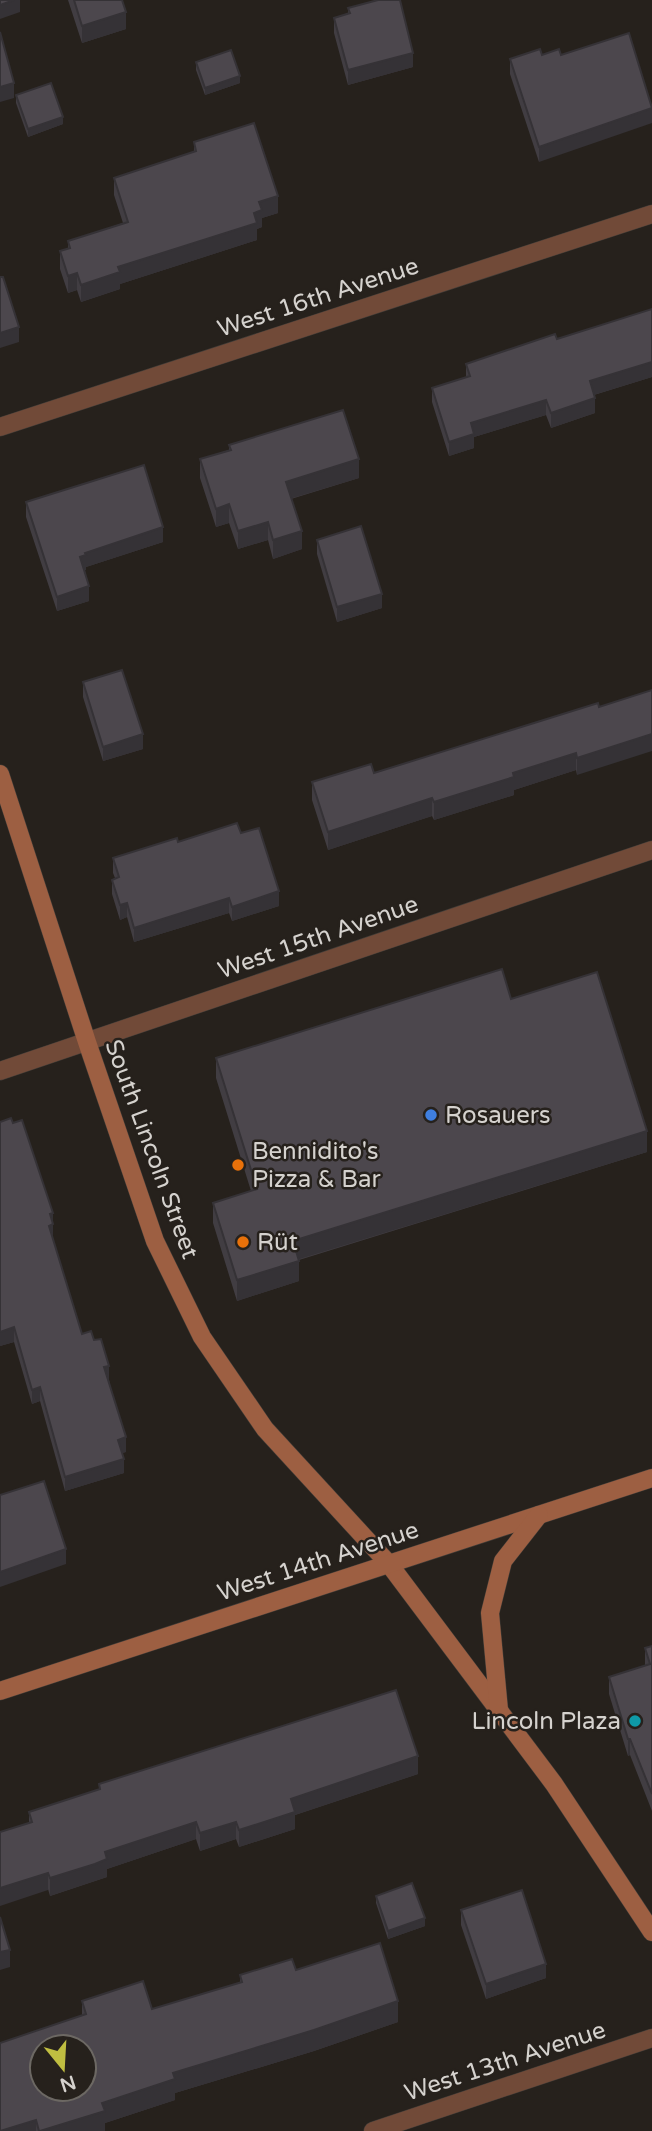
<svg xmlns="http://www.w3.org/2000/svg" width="652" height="2131" viewBox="0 0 652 2131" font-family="'Varela Round',sans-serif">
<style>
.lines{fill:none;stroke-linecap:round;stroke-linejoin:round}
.street-casing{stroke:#423d38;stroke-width:19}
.secondary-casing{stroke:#423d38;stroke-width:19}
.street{stroke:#714a38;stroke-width:18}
.secondary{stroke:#9d5f42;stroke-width:18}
.wall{fill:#413d42}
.shaded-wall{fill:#353236}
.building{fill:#4c474d;stroke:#353236;stroke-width:2;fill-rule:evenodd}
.shop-dot{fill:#3f7fe0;stroke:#26211c;stroke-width:2.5}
.food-dot{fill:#e8710a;stroke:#26211c;stroke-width:2.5}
.culture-dot{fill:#0f9aa8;stroke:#26211c;stroke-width:2.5}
.labels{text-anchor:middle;stroke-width:5;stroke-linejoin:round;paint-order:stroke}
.street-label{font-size:24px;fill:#d5d2ce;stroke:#26211c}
.poi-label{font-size:24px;fill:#d5d2ce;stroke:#26211c;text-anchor:start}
</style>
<rect width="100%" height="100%" fill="#26211c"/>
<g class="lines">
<defs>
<g id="street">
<polyline points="0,427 652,214"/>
<polyline points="0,1071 652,850"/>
<polyline points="373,2131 652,2038"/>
</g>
<g id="secondary">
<polyline points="0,774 87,1042 155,1241 202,1337 265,1429 389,1564 554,1784 652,1932"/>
<polyline points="0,1691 652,1478"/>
<polyline points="499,1710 490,1613 503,1561 539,1515"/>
</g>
</defs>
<use href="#street" class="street-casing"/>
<use href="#secondary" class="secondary-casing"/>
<use href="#street" class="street"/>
<use href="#secondary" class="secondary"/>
</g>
<g class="wall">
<polygon points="68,0 122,0 126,29 82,43"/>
<polygon points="348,8 413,67 348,85 334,33 334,18 348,14"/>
<polygon points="542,55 561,55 539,162 510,74 510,59"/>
<polygon points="196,62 240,83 205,95 196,70"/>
<polygon points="16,95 63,124 28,137 16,103"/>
<polygon points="194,142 278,213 262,218 262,227 257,229 257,240 120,284 120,289 81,302 77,290 68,293 60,269 60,251 68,249 68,241 123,223 114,195 114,178 194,152"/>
<polygon points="652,309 652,377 594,395 595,413 551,428 546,415 474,437 474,448 449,456 432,402 432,388 466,377 466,364 557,339"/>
<polygon points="229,445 359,478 291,499 302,549 273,559 268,540 238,549 229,523 216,527 200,478 200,459 229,450"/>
<polygon points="26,502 163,542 86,567 86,570 85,570 89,601 57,611 26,517"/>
<polygon points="317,540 382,608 337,622 317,554"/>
<polygon points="83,682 143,749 103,761 83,697"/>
<polygon points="598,703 577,775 576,770 514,790 514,795 434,820 432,816 328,850 312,800 312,782 374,773"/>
<polygon points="241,833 279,906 232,921 229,913 134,942 127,917 120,920 112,894 112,880 115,878 113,873 113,858 178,842"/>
<polygon points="511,999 647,1152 299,1260 299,1281 237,1301 213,1223 213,1203 251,1191 216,1078 216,1058"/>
<polygon points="53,1213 53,1239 82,1334 109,1380 126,1452 122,1453 124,1473 65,1491 40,1401 32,1404 14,1342 0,1346"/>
<polygon points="652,1646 652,1811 630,1755 628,1756 609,1694 609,1677 645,1666 645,1648"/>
<polygon points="418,1774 295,1815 295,1829 239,1847 236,1839 200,1851 196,1839 107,1869 107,1877 50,1896 29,1823 29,1812 99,1789 99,1784"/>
<polygon points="376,1896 425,1926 388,1939 376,1903"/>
<polygon points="461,1910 546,1978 486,1999 461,1925"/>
<polygon points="296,1970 398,2022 314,2051 175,2093 175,2100 105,2123 105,2131 0,2131 82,2015 82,2001 152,2009 240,1983 240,1975"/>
</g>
<g class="shaded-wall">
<polygon points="14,0 20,0 20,12 0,19 0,5"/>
<polygon points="126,12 126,29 82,43 82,26"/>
<polygon points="413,53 413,67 348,85 348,70"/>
<polygon points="240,76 240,83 205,95 205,88"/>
<polygon points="14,83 14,98 0,102 0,87"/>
<polygon points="652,108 652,123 539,162 539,147"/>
<polygon points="63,117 63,124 28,137 28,129"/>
<polygon points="278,196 278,213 262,218 262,227 257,229 257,240 120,284 120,289 81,302 81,285 118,267 254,213 259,202"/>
<polygon points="77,273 77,290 68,293 68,276"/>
<polygon points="19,327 19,342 0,348 0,333"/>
<polygon points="652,362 652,377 590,396 590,381"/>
<polygon points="595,398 595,413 551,428 551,413"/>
<polygon points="546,400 546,415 474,437 474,448 449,456 449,442 471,423"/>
<polygon points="359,459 359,478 286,500 286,482"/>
<polygon points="229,504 229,523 216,527 216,509"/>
<polygon points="268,522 268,540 238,549 238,531"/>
<polygon points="163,527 163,542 86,567 86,570 80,572 80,557 85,553"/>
<polygon points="302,531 302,549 273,559 273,540"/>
<polygon points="89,586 89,601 57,611 57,597"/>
<polygon points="382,594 382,608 337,622 337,607"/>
<polygon points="143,734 143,749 103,761 103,747"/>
<polygon points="652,734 652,751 577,775 577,758"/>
<polygon points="576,753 576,770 514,790 514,795 434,820 434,802 513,773"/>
<polygon points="432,798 432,816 328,850 328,832"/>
<polygon points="279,891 279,906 232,921 232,907"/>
<polygon points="229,898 229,913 134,942 134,928"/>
<polygon points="127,903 127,917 120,920 120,905"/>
<polygon points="647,1131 647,1152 293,1261 293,1241"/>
<polygon points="53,1213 53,1239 49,1240 50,1214"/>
<polygon points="299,1261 299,1281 237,1301 237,1280"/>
<polygon points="14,1327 14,1342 0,1346 0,1332"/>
<polygon points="109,1366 109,1380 104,1381 104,1367"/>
<polygon points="40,1387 40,1401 32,1404 32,1390"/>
<polygon points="126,1437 126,1452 118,1454 118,1440"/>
<polygon points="124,1459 124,1473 65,1491 65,1477"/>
<polygon points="66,1549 66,1564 0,1587 0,1572"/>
<polygon points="628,1739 630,1739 630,1755 628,1756"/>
<polygon points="418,1756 418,1774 295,1815 295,1829 239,1847 239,1830 291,1799"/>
<polygon points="196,1822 196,1839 107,1869 107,1877 50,1896 50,1878 105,1852"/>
<polygon points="236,1822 236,1839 200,1851 200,1833"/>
<polygon points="48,1873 48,1890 0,1906 0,1888"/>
<polygon points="425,1918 425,1926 388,1939 388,1931"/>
<polygon points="10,1950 10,1967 0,1970 0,1952"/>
<polygon points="546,1964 546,1978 486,1999 486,1984"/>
<polygon points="398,2001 398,2022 314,2051 175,2093 175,2100 105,2123 105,2131 40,2131 102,2103 173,2073"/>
<polygon points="36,2120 36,2131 2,2131"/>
</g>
<g class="building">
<polygon points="0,0 14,0 0,5"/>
<polygon points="74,0 122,0 126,12 82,26"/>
<polygon points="378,0 400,0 413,53 348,70 334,18 350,13 348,8"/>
<polygon points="0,32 14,83 0,87"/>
<polygon points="629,33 652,108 539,147 510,59 540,49 542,55 559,49 561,55"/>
<polygon points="231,50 240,76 205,88 196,62"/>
<polygon points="51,83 63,117 28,129 16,95"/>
<polygon points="254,123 278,196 259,202 262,210 254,213 257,223 118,267 120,272 81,285 77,273 68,276 60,251 70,248 68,241 128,222 114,178 196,151 194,142"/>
<polygon points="0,277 3,277 19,327 0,333"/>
<polygon points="652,309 652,362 590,381 595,398 551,413 546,400 471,423 474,434 449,442 432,388 470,376 466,364 555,334 557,339"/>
<polygon points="343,410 359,459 286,482 302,531 273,540 268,522 238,531 229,504 216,509 200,459 231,450 229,445"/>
<polygon points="144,465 163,527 85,553 86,555 80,557 89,586 57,597 26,502"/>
<polygon points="361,526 382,594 337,607 317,540"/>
<polygon points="122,670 143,734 103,747 83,682"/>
<polygon points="652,690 652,734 577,758 576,753 513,773 514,777 434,802 432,798 328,832 312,782 371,764 374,773 598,703 599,707"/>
<polygon points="237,823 241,833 259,828 279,891 232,907 229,898 134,928 127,903 120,905 112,880 119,877 113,858 177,838 178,842"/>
<polygon points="502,969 511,999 597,972 647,1131 293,1241 299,1261 237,1280 213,1203 257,1189 216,1058"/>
<polygon points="11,1118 13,1123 22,1120 53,1213 50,1214 53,1224 49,1226 82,1334 91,1331 94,1340 101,1339 109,1366 104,1367 126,1437 118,1440 124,1459 65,1477 40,1387 32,1390 14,1327 0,1332 0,1122"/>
<polygon points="44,1481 66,1549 0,1572 0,1495"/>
<polygon points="652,1646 652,1794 630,1739 628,1739 609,1677 650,1664 645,1648"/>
<polygon points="396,1690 418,1756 291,1799 295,1812 239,1830 236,1822 200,1833 196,1822 105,1852 107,1859 95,1864 50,1878 48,1873 0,1888 0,1832 32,1822 29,1812 100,1789 99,1784"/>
<polygon points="412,1883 425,1918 388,1931 376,1896"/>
<polygon points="522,1890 546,1964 486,1984 461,1910"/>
<polygon points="0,1917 10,1950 0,1952"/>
<path d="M380 1943 398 2001 314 2030 173 2073 175 2079 102 2103 105 2111 40 2131H39L36 2120 0 2131V2043L86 2014 82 2001 143 1981 152 2009 242 1982 240 1975 292 1959 296 1970ZM42 2047H84V2089H42Z"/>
</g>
<circle class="shop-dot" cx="431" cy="1115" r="7"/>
<g class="food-dot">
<circle cx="238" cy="1165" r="7"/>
<circle cx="243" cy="1242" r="7"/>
</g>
<circle class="culture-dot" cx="635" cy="1721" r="7"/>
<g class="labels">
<g class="street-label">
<text transform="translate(318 297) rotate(-18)" y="8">West 16th Avenue</text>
<text transform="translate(318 937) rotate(-19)" y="8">West 15th Avenue</text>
<text transform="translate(152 1149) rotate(70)" y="8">South Lincoln Street</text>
<text transform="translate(318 1561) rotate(-18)" y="8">West 14th Avenue</text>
<text transform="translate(505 2061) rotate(-18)" y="8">West 13th Avenue</text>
</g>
<g class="poi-label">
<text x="445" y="1123">Rosauers</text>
<text x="252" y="1159">Bennidito's<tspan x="252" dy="28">Pizza &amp; Bar</tspan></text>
<text x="257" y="1250">Rüt</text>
<text x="621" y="1729" text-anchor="end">Lincoln Plaza</text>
</g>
</g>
<g transform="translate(63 2068) rotate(162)"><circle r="33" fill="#26211c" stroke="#6c6863" stroke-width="2"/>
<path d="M0-5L12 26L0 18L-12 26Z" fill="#c0be41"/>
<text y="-10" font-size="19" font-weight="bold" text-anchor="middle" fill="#d5d2ce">N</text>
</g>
</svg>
